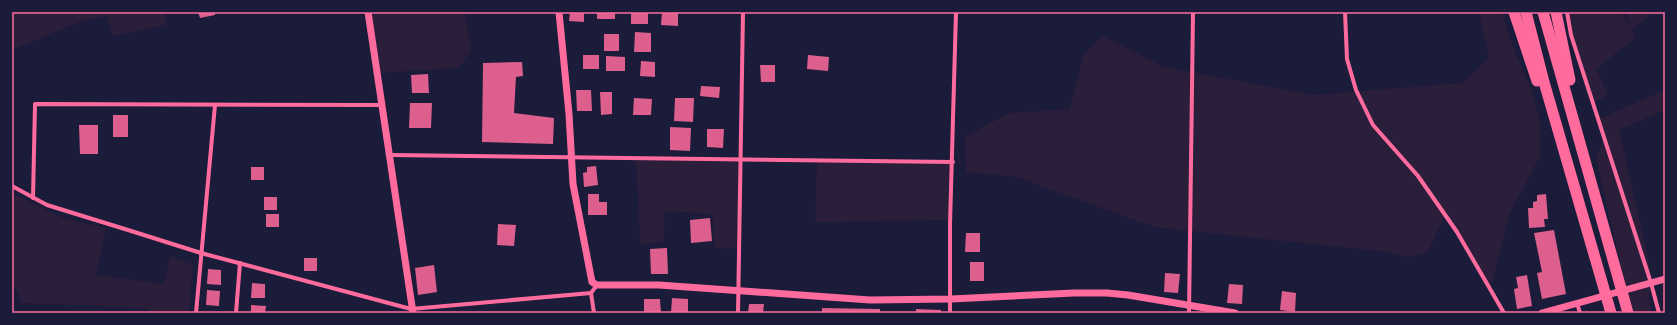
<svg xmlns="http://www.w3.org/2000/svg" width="1677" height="325" viewBox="0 0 1677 325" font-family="'Titillium Web',sans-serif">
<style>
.green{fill:#2a1e3b}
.building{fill:#dd5f8e}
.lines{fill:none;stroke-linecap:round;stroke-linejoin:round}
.minor{stroke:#ff6b9d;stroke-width:4}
.tertiary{stroke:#ff6b9d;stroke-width:7}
.trunk{stroke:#ff6b9d;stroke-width:11}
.neatline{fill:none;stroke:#ff6b9d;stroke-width:1.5}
</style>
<rect width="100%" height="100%" fill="#1b1b3a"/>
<g class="green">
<polygon points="12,12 165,12 166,25 113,36 107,16 82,21 12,50"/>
<polygon points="368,12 465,12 471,50 459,68 377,73"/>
<polygon points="1479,12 1502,12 1512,45 1534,96 1540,121 1540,156 1509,215 1490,290 1445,216 1427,253 1408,257 1387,252 1154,227 1016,177 966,172 965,137 1009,113 1070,109 1084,54 1103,36 1164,67 1313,95 1461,83 1489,59"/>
<polygon points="1568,12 1621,12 1631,28 1626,12 1653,12 1632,30 1636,37 1596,69 1608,95 1593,103 1572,40"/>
<polygon points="1665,90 1665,110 1619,130 1651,270 1649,301 1652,313 1632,313 1596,159 1604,137 1598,119"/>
<polygon points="636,157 741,159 739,249 715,248 712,214 665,211 664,242 640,244"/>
<polygon points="817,160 953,162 950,220 815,222"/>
<polygon points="12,193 63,218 106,228 96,275 164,284 170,256 193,265 189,313 149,313 149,309 104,306 22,303 17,290 12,289"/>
</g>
<g class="building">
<polygon points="198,12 215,12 215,15 200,18"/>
<polygon points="570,12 584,12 584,22 569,21"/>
<rect x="597" y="12" width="18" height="7"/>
<rect x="631" y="12" width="17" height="12"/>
<polygon points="662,12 678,12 678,26 661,25"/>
<polygon points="635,32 651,33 651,52 634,52"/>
<rect x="604" y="34" width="15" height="17"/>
<rect x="583" y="55" width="16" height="14"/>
<polygon points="808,55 829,57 828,71 807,69"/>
<polygon points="606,56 625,57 625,71 606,71"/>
<polygon points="641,61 655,62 655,77 640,76"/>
<polygon points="522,62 523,76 516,77 514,113 554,118 553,144 482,142 483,63"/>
<polygon points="760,65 775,65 775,82 761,82"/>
<polygon points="428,74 429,93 412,93 411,75"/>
<polygon points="701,86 720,87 719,98 700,96"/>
<polygon points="576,90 591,90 592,111 577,111"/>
<polygon points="600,92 612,92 612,114 601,115"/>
<polygon points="634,98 652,99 651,115 633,115"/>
<polygon points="675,98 694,98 693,122 674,121"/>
<polygon points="410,103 432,103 431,128 409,128"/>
<rect x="113" y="115" width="15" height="22"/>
<polygon points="79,125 98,125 98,154 80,154"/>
<polygon points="670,127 691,128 690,151 670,150"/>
<polygon points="707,129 724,129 723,148 707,147"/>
<polygon points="596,166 598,185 584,187 583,173 587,172 587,167"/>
<rect x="251" y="167" width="13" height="13"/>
<polygon points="588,194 599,194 599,202 607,202 607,215 588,215"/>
<polygon points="1546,194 1548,219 1544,219 1545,227 1529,228 1528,208 1533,208 1533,202 1537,201 1537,195"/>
<rect x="264" y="197" width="13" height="13"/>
<rect x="266" y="214" width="13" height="13"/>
<polygon points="710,218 712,241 691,243 690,220"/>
<polygon points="498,224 516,225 514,246 497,245"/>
<polygon points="1554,230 1566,294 1542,299 1537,273 1542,272 1534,233"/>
<polygon points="966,233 980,233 980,252 965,252"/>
<polygon points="667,248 668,274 651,274 650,249"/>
<rect x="304" y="258" width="13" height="13"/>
<rect x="970" y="262" width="14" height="19"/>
<polygon points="434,265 437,292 418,295 415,268"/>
<polygon points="208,269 221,270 221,285 207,284"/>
<polygon points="1165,273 1180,274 1178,293 1164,292"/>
<polygon points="1527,275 1532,306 1517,309 1514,289 1518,288 1516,277"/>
<polygon points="252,283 265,284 265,298 251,298"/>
<polygon points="1229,284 1243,285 1242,304 1227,303"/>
<polygon points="207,290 220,291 219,306 206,305"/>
<polygon points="1282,291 1296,293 1295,312 1280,310"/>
<polygon points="672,298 688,299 688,313 671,313"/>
<polygon points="644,299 660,299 661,313 644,313"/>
<polygon points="749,304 764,304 763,313 748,313"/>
<polygon points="251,305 266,306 265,313 251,313"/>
<polygon points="822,308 880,309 880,313 822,313"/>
<polygon points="916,309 941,310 941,313 916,313"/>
</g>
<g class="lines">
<g class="minor">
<polyline points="1345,12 1347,59 1356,90 1373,125 1418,176 1457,232 1504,313"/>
<polyline points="1567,12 1571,35 1651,283 1659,313"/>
<polyline points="389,155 953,162"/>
<polyline points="12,186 47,205 128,230 201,253 411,309 591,293"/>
<polyline points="33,198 35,104 381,105"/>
<polyline points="1577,303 1580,313"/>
<polyline points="196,313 215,105"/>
<polyline points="236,313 240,263"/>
<polyline points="594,313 591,293 597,285"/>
<polyline points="738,313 743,12"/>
<polyline points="950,313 950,224 956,12"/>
<polyline points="1189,313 1193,12"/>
</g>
<g class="tertiary">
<polyline points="368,12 413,313"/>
<polyline points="559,12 569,114 573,184 592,282 597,285 659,285 870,300 951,299 1074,293 1107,293 1128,295 1235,313"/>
<polyline points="1542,313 1665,279"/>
</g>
<g class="trunk">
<polyline points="1514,12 1537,81"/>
<polyline points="1526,12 1544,82 1611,313"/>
<polyline points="1543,12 1628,313"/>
<polyline points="1556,12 1570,80"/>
</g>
</g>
<rect width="1677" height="325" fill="none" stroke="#1b1b3a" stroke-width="26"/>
<rect x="13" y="13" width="1651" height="299" class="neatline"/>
</svg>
